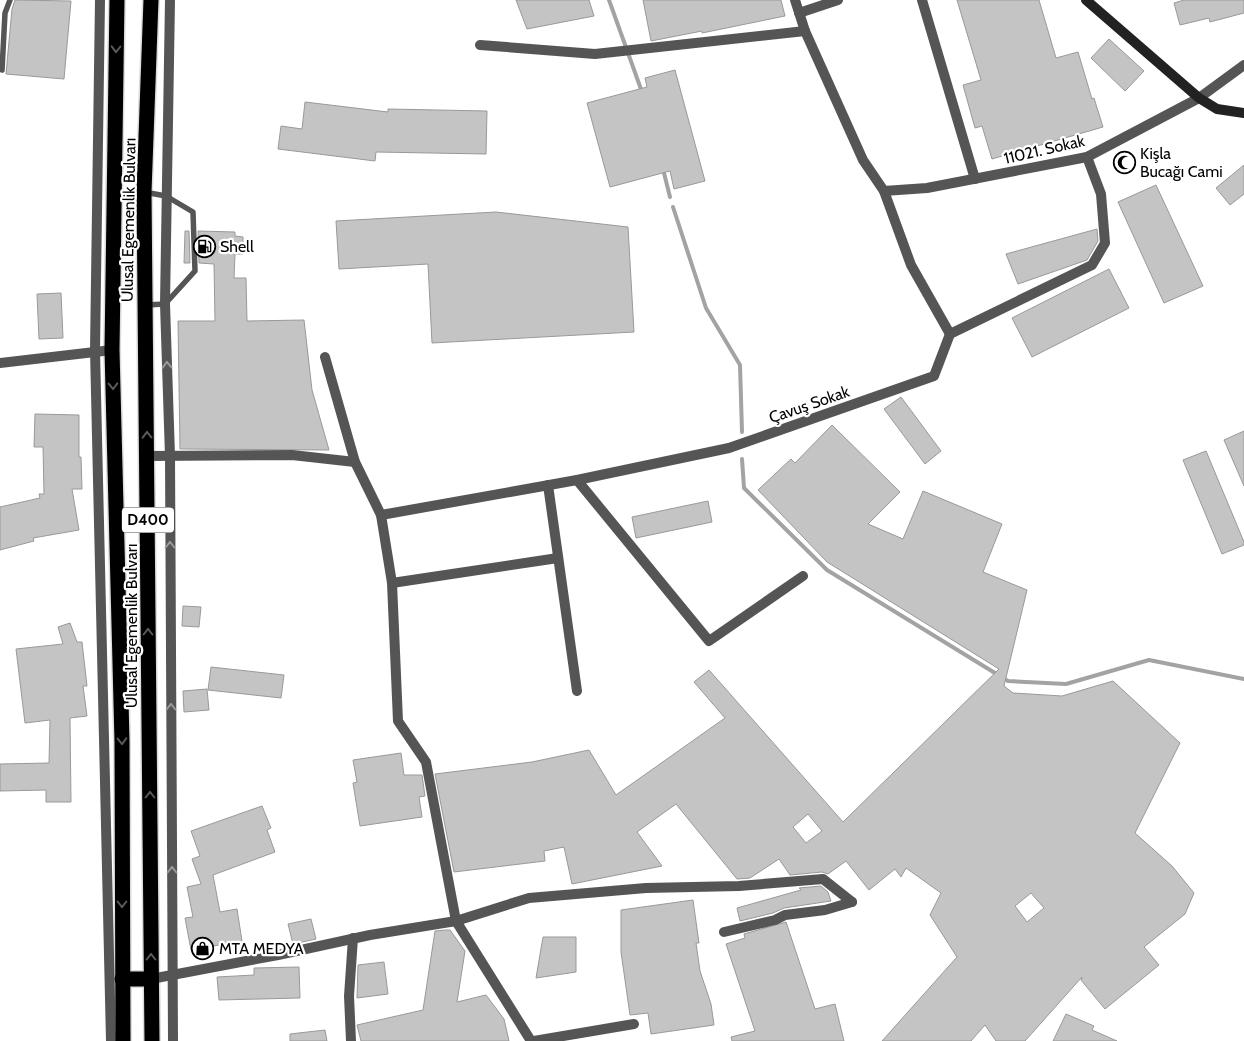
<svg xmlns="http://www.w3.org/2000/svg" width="1244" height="1041" viewBox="0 0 1244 1041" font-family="Cabin,sans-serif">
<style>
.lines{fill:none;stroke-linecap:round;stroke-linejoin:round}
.stream{stroke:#a3a3a3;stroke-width:4}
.building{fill:#c4c4c4;stroke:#999;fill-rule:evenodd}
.highway-casing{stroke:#dbdbdb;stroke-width:18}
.lane{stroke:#555;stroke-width:5.5}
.street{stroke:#555;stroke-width:10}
.secondary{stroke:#222;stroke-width:10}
.highway{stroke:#000;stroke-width:15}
.oneway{stroke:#595959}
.oneway2{stroke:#999}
.labels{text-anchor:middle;stroke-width:4.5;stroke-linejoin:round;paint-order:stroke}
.shield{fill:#fff;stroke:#4c4c4c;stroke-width:1}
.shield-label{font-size:15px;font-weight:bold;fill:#000}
.street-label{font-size:16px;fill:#000;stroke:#fff}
.poi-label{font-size:16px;fill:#000;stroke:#fff;text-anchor:start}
</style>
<rect width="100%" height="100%" fill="#fff"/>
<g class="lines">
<g class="stream">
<polyline points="609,0 642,92"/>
<polyline points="663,169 670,197"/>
<polyline points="673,207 706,308 740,365 742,432"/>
<polyline points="742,459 744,488 827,570 1008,681 1066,684 1149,660 1244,679"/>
</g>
</g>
<g class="building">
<polygon points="15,0 71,1 64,79 6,74 12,9"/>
<polygon points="516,0 589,0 594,16 527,29"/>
<polygon points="643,0 781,0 785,16 702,33 702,31 651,41"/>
<polygon points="957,0 1039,0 1056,58 1078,52 1092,99 1094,98 1103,127 992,159 982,126 975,128 963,85 981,80"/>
<polygon points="1184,0 1244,0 1244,13 1210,22 1209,18 1180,25 1174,3"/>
<polygon points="1109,39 1144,71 1125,91 1091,58"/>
<polygon points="675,70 705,181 674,189 670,171 610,187 587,103 647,87 645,78"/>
<polygon points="305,102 388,112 388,109 487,111 486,154 376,152 375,161 278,149 281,126 302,129"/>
<polygon points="1244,165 1244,194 1230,205 1216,188"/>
<polygon points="1156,185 1203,286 1164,303 1118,202"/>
<polygon points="496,212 628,227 634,332 432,343 428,264 339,269 336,221"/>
<polygon points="1097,229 1098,241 1087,260 1018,284 1006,254"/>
<polygon points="185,231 189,231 190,263 184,263"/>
<polygon points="198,231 235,232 235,236 243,237 243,254 235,254 234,278 246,278 247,321 304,320 312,390 329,450 180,449 178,321 215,321 214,264 199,263"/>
<polygon points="1109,269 1129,308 1032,357 1012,318"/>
<polygon points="61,293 63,338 39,339 37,294"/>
<polygon points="901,397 941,451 925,464 884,409"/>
<polygon points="35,414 79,415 79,457 81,457 82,489 72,489 79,530 33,538 34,541 0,550 0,507 40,498 39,494 44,494 43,447 34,447"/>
<path d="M832 425 900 492 868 524 903 539 923 491 1002 524 983 572 1027 590 1004 686 1013 693 1062 696 1113 681 1180 743 1135 833 1172 866 1194 893 1185 914 1144 947 1159 965 1105 1009 1081 980 1082 977 1025 1041H996L985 1025 971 1041H882L957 957 930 915 941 893 906 868 901 877 895 869 869 890 846 861 828 874 822 872 790 875 779 859 750 878 737 879 676 804 637 832 662 866 572 884 564 847 544 851 545 861 454 872 435 774 532 762 589 750 616 795 725 718 694 682 709 670 843 822 999 669 827 562 758 490 791 459 795 463ZM808 814 822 831 806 843 793 827ZM1031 893 1044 908 1027 922 1015 906Z"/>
<polygon points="1244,431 1244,486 1224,440"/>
<polygon points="1206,451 1244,542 1244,545 1222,554 1183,460"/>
<polygon points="708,501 712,522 636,538 632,517"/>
<polygon points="183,606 201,607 199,627 182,626"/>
<polygon points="70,623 77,642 82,642 87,686 83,686 87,716 70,718 71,802 46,802 46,790 0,791 0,764 49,763 50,720 25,723 16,649 63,644 58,627"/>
<polygon points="211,667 284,675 281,698 208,690"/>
<polygon points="207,689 209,710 184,712 183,691"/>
<polygon points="401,753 404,775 422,775 425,796 419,797 422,817 360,826 353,783 357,782 353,760"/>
<polygon points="262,806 271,828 267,830 275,852 213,875 220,912 237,909 242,941 191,950 185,918 193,917 187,887 201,884 192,859 200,856 191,831"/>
<polygon points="821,886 828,892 831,901 784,908 773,913 740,921 737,908 801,890 799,888"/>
<polygon points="693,900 699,943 696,943 700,971 711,1004 714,1025 651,1034 648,1013 630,1015 621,952 621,910"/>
<polygon points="311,919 316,939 293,944 288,924"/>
<polygon points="786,922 815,1009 835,1004 844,1041 732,1041 731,1037 755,1031 726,944 745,938 744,934"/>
<polygon points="446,930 450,930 465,951 457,1002 486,995 504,1019 509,1041 361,1041 357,1025 423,1010 435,931"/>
<polygon points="543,937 576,937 576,972 536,978"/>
<polygon points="384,962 388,994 357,998 358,965"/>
<polygon points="299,967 300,998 219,1000 217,977 254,975 254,968"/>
<polygon points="1066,1014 1094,1026 1092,1030 1117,1041 1053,1041"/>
<polygon points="325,1030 327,1041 290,1041 290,1034"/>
</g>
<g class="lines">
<defs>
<g id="highway">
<polyline points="117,0 112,350 122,741 123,1041"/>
<polyline points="151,0 144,192 152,1041"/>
<polyline points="122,979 151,979"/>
</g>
</defs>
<use href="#highway" class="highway-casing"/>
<g class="lane">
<polyline points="2,70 5,13 10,0"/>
<polyline points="144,192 166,196 193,212 195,271 165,304 146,305"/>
</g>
<g class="street">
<polyline points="100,0 95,350 111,1041"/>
<polyline points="170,0 165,304 170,456 173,1041"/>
<polyline points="795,0 805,31 863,160 884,191 911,265 950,334"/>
<polyline points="922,0 975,179"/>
<polyline points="799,13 838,0"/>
<polyline points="480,45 595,54 805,31"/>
<polyline points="884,191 927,188 1087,157 1199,98 1244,65"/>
<polyline points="325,357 355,462 381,515 392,583 398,721 426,762 456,921 529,898 646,888 739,886 823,879 852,902"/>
<polyline points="0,363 112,350"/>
<polyline points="147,456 292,455 355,462"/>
<polyline points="577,480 709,641 803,576"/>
<polyline points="548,485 577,691"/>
<polyline points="381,515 577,480 729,448 934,376 950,334 1092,265 1105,243 1101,194 1087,157"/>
<polyline points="392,583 558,558"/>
<polyline points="724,932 775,920 785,915 825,910 852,902"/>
<polyline points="151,979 278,955 370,935 456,921 531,1041"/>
<polyline points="351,1041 349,996 353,938"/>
<polyline points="534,1041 634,1024"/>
</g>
<polyline class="secondary" points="1086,0 1199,98 1217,109 1244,113"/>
<use href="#highway" class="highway"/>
</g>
<defs><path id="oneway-chevron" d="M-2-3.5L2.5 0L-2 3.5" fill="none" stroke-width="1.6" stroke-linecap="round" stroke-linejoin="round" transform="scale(1.25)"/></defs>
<g class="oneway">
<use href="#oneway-chevron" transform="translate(116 49) rotate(91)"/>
<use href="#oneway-chevron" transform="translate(113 386) rotate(89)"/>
<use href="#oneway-chevron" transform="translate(147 435) rotate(-91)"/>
<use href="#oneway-chevron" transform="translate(148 632) rotate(-90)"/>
<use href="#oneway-chevron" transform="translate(122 741) rotate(89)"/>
<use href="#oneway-chevron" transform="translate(150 795) rotate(-90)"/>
<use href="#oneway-chevron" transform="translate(122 904) rotate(90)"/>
<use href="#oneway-chevron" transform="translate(151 957) rotate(-90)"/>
</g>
<g class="oneway2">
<use href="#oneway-chevron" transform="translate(167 365) rotate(-92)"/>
<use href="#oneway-chevron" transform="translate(170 545) rotate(-90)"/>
<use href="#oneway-chevron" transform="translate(171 707) rotate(-90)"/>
<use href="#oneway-chevron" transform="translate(172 870) rotate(-90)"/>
</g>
<defs>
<symbol id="mosque-ring" viewBox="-11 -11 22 22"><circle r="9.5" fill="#fff" stroke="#000" stroke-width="1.5"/><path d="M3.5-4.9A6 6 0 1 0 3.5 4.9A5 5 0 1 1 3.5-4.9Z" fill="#000"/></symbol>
<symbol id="fuel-ring" viewBox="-11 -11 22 22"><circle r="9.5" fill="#fff" stroke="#000" stroke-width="1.5"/><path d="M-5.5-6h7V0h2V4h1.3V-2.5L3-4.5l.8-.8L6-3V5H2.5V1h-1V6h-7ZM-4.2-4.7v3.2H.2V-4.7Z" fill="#000"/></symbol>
<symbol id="shop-ring" viewBox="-11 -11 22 22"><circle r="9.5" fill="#fff" stroke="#000" stroke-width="1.5"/><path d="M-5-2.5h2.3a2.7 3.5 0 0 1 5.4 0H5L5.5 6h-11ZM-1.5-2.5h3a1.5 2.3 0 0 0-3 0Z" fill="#000"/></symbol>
</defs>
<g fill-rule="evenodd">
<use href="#mosque-ring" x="1112" y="150" width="25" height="25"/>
<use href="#fuel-ring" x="192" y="234" width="25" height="25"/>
<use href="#shop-ring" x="190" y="936" width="25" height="25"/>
</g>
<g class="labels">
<rect class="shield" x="122" y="507.5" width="52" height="25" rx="4"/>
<g class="shield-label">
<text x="148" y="525">D400</text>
</g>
<g class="street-label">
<text transform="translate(1044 149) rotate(-13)" y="6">11021. Sokak</text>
<text transform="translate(128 220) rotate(-89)" y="6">Ulusal Egemenlik Bulvarı</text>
<text transform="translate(809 404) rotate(-19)" y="6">Çavuş Sokak</text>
<text transform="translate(131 626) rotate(-90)" y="6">Ulusal Egemenlik Bulvarı</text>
</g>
<g class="poi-label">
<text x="1140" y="159">Kişla<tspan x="1140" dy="18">Bucağı Cami</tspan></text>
<text x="220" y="252">Shell</text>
<text x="219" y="954">MTA MEDYA</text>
</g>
</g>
</svg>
